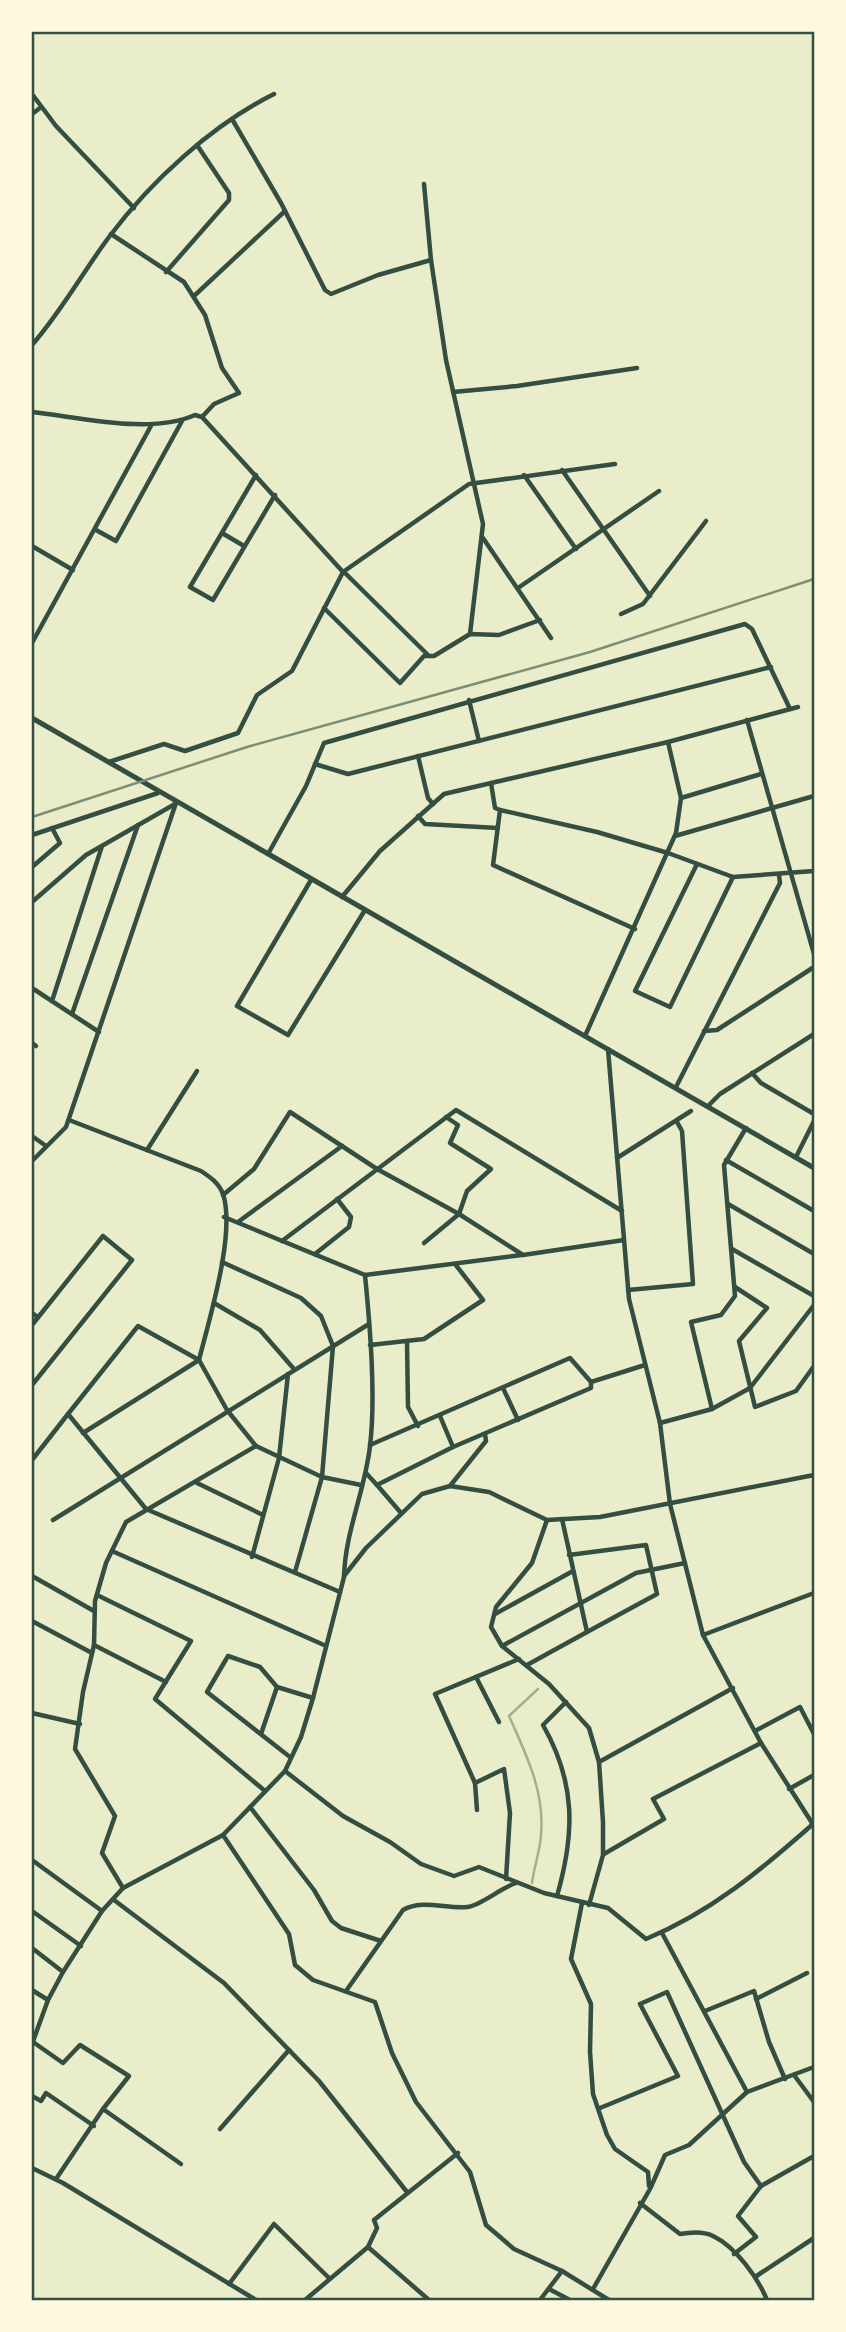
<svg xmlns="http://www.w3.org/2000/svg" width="846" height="2332" viewBox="0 0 846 2332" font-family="'Libre Baskerville',serif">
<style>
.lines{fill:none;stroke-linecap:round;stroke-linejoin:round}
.stream{stroke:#a3b18a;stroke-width:2.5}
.minor{stroke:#344e41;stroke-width:4.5}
.tertiary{stroke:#344e41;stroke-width:5}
.rail{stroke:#7c8e77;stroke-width:2.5}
.neatline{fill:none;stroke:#344e41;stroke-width:2.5}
</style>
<rect width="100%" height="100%" fill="#e9edc9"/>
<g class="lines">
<path class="stream" d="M532 1883C534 1867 540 1851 541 1835 545 1792 526 1754 509 1716L538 1689"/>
<g class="minor">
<polyline points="32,94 56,126 134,208"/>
<polyline points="32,114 40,108"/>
<polyline points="232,119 281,203 325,290 331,294 378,275 431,260"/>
<polyline points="424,184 431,260 446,360 483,524 470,634"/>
<polyline points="111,234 184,282 205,315 222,368 239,393 214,404 202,417"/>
<polyline points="166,272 229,200 229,193 197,145"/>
<polyline points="194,296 285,211"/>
<path d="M32 345C61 312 83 272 109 237 151 181 212 125 274 94"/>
<polyline points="453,392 517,386 637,368"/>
<path d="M32 412C80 417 150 435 195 415L202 417 343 572"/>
<polyline points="562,470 650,596"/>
<polyline points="256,475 190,587 213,600 275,495"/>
<polyline points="524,475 576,549"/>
<polyline points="96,530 116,541 182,421"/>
<polyline points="222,533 244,546"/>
<polyline points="483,538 551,638"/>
<polyline points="32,546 73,570"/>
<polyline points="344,572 428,655"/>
<polyline points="518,588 659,491"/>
<polyline points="324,608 400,683 424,656 434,656 470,634 499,635 540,620"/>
<polyline points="621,614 643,604 706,521"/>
<polyline points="32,643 152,424"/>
<polyline points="469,700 479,741"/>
<polyline points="747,720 814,954"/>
<polyline points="418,756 428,798 433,804"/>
<polyline points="109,762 164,744 185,751 238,733 257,695 292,671 343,572 469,484 615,464"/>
<polyline points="315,764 348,774 771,667"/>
<polyline points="491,783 495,808 500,810 493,865 635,929"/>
<polyline points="681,798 761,774"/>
<polyline points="500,810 597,832 668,853 733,877 814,871"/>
<polyline points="418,816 425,824 498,828"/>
<polyline points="32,835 158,793"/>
<polyline points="675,836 814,796"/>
<polyline points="268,854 306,786 324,743 745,624 752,629 790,709"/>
<polyline points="697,864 635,991 670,1007 733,877"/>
<polyline points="32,867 60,843 52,828"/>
<polyline points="311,880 237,1006 288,1035 365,910"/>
<polyline points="342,897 380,851 444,794 668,742 798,707"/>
<polyline points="32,902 86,855 175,804"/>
<polyline points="32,988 99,1032"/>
<polyline points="52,1001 102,846"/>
<polyline points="72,1014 138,825"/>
<polyline points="704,1031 717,1030 814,967"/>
<polyline points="585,1036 676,833 681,798 668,742"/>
<polyline points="32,1043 36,1046"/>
<polyline points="608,1049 629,1299 660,1423 670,1504 703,1635 761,1743 814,1826"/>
<polyline points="752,1073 761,1083 814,1114"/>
<polyline points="676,1087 780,883 779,875"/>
<polyline points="709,1105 720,1094 814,1034"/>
<path d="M69 1120 201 1171C210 1177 219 1183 223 1194 236 1233 209 1320 199 1360L83 1433"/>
<polyline points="32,1136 46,1146"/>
<polyline points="147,1150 197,1071"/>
<polyline points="796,1157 814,1121"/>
<polyline points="617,1158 691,1111"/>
<polyline points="726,1160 814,1211"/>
<polyline points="32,1161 66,1127 176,803"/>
<polyline points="223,1195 254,1169 290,1112 377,1169 459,1214 523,1255 624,1240"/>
<polyline points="728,1204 814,1254"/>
<polyline points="224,1217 365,1275 522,1255"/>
<polyline points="238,1222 342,1146"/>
<polyline points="282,1241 456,1110 622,1211"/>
<polyline points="424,1243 459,1214 467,1191 491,1169 450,1143 458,1125 446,1117"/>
<polyline points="732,1249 814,1296"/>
<polyline points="315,1254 349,1227 351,1217 337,1199"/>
<polyline points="222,1262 301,1298 321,1316 333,1346 322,1477 295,1572"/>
<polyline points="735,1287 767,1308 739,1341 755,1407 796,1391 814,1366"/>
<polyline points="628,1290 693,1284 682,1131 677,1122"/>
<polyline points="214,1303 260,1330 294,1369"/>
<polyline points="32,1313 38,1317"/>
<polyline points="32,1325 103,1236 132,1260 32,1385"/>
<polyline points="407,1341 408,1407 418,1426"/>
<polyline points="370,1345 424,1339 483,1300 455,1264"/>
<polyline points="503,1388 518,1420"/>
<polyline points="712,1409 691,1322 721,1315 735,1296 724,1165 746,1128"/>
<polyline points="440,1416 453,1447"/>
<polyline points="660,1423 712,1409 750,1388 814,1305"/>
<polyline points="370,1445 570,1358 591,1382"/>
<polyline points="32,1460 68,1414"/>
<polyline points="366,1473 377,1485 453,1447 591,1388 591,1382 645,1365"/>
<polyline points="197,1483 263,1515"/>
<polyline points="377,1485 401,1513"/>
<polyline points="450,1486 486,1441 485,1434"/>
<polyline points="562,1519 587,1632 657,1594 646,1545 569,1555"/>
<polyline points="53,1520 369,1324"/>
<polyline points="547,1520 532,1563 496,1607 491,1627 502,1646 549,1684 589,1728 599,1762 603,1822 603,1855 589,1905"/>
<polyline points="112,1551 324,1645"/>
<polyline points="252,1557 279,1458 288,1374"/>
<polyline points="32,1576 94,1611"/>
<polyline points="344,1576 366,1548 422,1494 450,1486 489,1492 547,1520 600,1517 814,1475"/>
<polyline points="340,1592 146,1509 68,1414 138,1326 199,1360 227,1410 256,1446 322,1477 361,1485"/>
<polyline points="97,1595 191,1641 155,1699 265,1791"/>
<polyline points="495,1614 573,1571"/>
<polyline points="32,1621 92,1653"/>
<polyline points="703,1635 814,1593"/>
<polyline points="94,1645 166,1682"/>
<polyline points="502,1646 636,1573 685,1563"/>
<polyline points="527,1665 587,1632"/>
<polyline points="476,1677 499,1722"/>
<polyline points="32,1713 80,1724"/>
<polyline points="755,1731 800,1707 814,1734"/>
<polyline points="261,1734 277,1687"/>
<polyline points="290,1757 207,1692 228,1656 260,1667 277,1687 313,1698"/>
<polyline points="599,1762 733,1688"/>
<path d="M285 1771 343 1816 390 1842 421 1864 454 1876 479 1867 544 1893 608 1908 646 1939C711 1912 761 1870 813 1824"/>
<polyline points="475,1783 435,1694 519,1659"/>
<polyline points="789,1789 814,1775"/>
<polyline points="250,1807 314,1890 332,1921 341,1928 381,1941"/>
<polyline points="477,1810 475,1783 504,1769 510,1813 506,1879"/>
<polyline points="223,1835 289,1934 295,1965 313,1980 375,2002 392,2053 416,2102 470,2172 486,2225 514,2249 562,2271 609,2300"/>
<polyline points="604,1854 664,1819 653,1799 761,1743"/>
<polyline points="32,1860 102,1911"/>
<polyline points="123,1888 102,1853 115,1816 75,1749 83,1692 94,1645 95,1601 106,1563 126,1522 256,1446"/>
<path d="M557 1896C575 1833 576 1783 543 1725L566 1702"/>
<polyline points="114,1900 224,1983 319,2081 407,2192"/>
<polyline points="582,1903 571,1959 591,2004 590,2052 593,2094 607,2135 615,2149 648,2172 649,2186"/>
<polyline points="32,1911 81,1946"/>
<polyline points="662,1933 747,2092"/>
<polyline points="32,1948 63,1972"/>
<polyline points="32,1990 48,2000"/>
<path d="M346 1991 403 1910C422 1899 446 1909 467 1907 480 1906 499 1889 516 1883"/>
<polyline points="756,1999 807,1973"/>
<polyline points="705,2011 754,1991 769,2042 785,2079"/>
<polyline points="33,2042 63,2063 80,2045 129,2076 103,2109"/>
<path d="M32 2044 48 2000 63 1972 102 1911 123 1888 223 1835 285 1771 301 1737 313 1698 344 1577C345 1532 365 1491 370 1446 376 1396 370 1326 365 1275"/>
<polyline points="794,2075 814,2102"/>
<polyline points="32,2096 41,2101 46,2093 94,2126"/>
<polyline points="600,2108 678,2076 640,2004 667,1992 744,2162 761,2186"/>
<polyline points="220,2129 289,2050"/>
<polyline points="32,2168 63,2183 256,2300"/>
<polyline points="56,2179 103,2109 181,2164"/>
<path d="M640 2203 680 2234C691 2232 703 2231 713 2236 736 2247 758 2278 767 2300"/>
<polyline points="734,2254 756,2237 738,2216 761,2186 814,2156"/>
<polyline points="755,2277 814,2238"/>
<polyline points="229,2284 274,2224 329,2278"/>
<polyline points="549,2289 570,2300"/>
<polyline points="593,2289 650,2189 665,2155 689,2145 747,2092 814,2067"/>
<polyline points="305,2300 368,2247"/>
<polyline points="429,2300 368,2247 377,2228 374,2220 458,2153"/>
<polyline points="540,2300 562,2271"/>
</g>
<polyline class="tertiary" points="32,718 814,1168"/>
<polyline class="rail" points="32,817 247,747 590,652 814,579"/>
</g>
<rect width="846" height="2332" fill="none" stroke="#fefae0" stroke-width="66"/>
<rect x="33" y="33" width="780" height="2266" class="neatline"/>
</svg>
